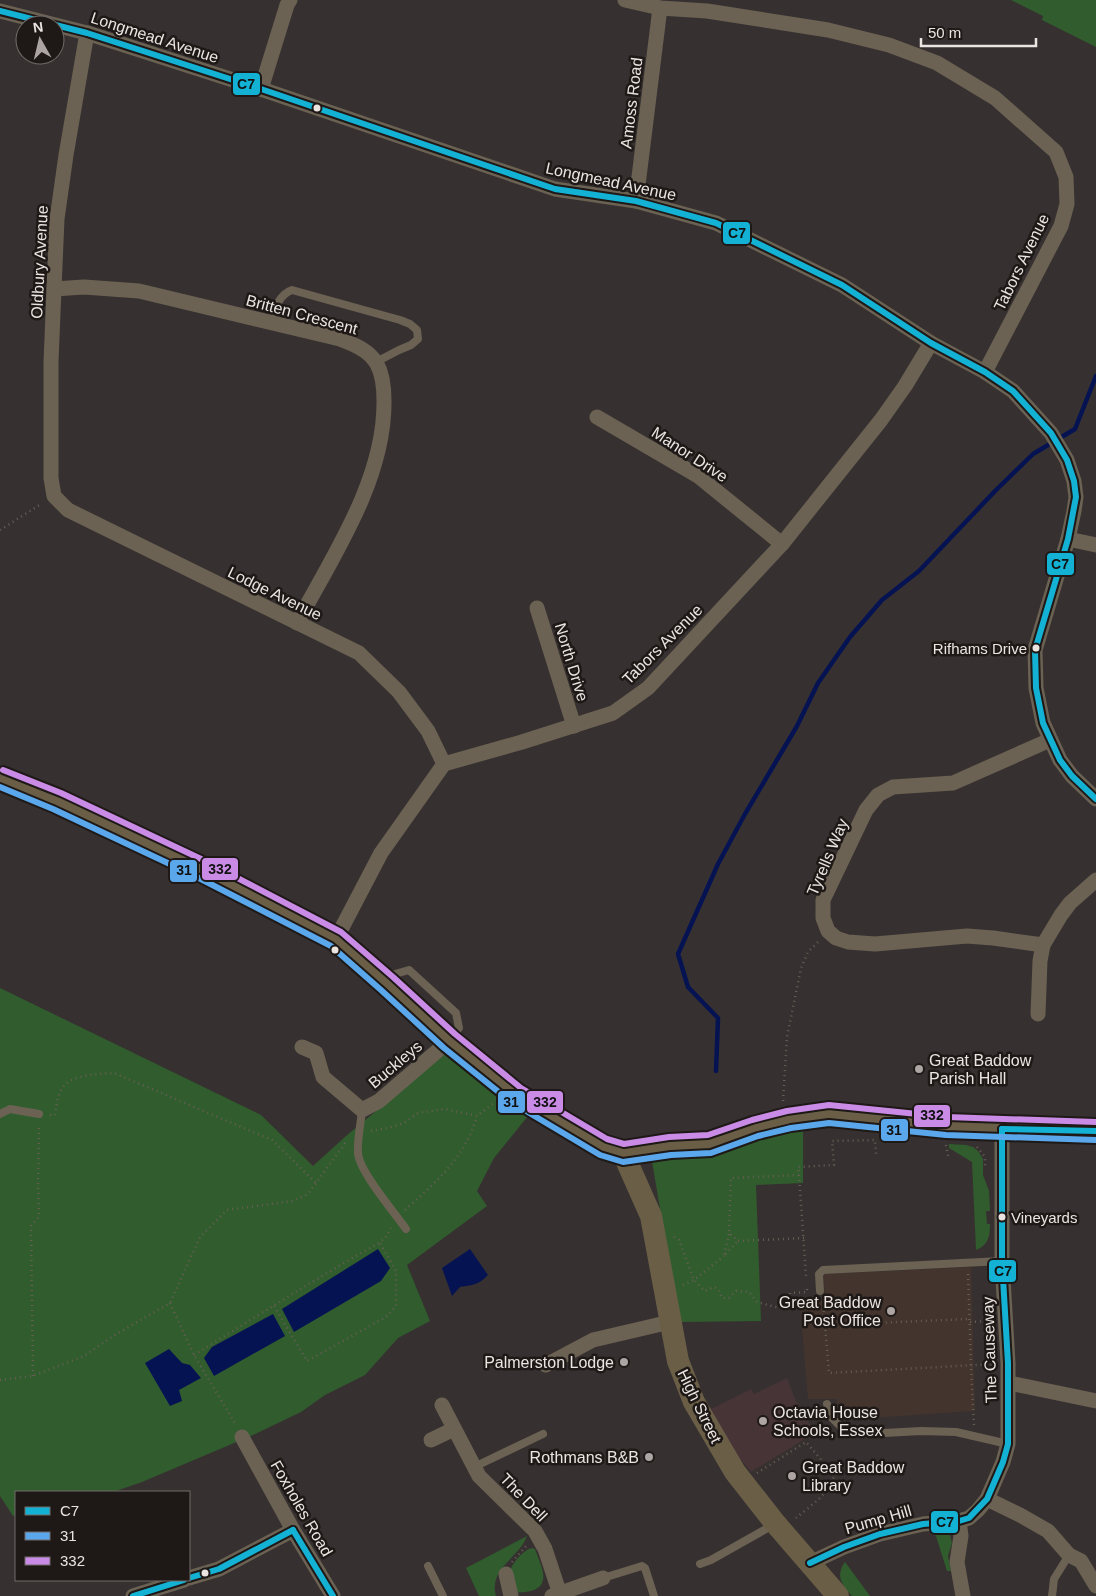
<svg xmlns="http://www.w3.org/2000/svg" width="1096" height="1596" viewBox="0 0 1096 1596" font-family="Helvetica,sans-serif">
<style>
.built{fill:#43342e}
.education{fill:#463437}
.green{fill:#315c2e}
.water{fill:#061353}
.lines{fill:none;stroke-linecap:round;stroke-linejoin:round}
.stream{stroke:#061353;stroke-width:4.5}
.path{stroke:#665f54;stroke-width:2.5;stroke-dasharray:1 4;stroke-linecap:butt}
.lane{stroke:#6b6253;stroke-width:8}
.street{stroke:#6b6253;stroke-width:15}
.secondary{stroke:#6a5e46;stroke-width:22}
.bus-1-casing{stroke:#1e1917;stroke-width:10}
.bus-2-casing{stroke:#1e1917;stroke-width:10}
.bus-3-casing{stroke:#1e1917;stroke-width:10}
.bus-1{stroke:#13b2d5;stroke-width:6}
.bus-2{stroke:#5aa8eb;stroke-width:6}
.bus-3{stroke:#ca8be6;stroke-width:6}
.bus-dot{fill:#ebe4e1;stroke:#1e1917;stroke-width:2}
.poi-dot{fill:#aca5a3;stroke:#1e1917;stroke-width:2}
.labels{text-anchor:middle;stroke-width:5;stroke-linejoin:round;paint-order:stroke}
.bus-label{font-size:15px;fill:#ebe4e1;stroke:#1e1917;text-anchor:end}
.street-label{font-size:16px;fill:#ebe4e1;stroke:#1e1917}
.poi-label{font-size:16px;fill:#ebe4e1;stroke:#1e1917;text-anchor:start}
.line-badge{stroke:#1e1917;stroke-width:2}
.pale-badge-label{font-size:14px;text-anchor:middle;font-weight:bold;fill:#111}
</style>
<rect width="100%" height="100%" fill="#363130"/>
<polygon class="built" points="971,1267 975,1411 839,1420 837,1399 808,1399 800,1302 825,1301 824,1274"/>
<polygon class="education" points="787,1378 795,1399 815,1433 751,1472 736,1454 711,1409 751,1389 754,1394"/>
<g class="green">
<polygon points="1011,0 1096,0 1096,47 1042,20 1043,16"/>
<polygon points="0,988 261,1115 313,1166 346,1136 445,1054 528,1116 494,1158 477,1191 487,1206 407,1265 430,1321 398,1338 365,1375 325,1395 301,1412 253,1435 142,1482 113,1492 16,1492 16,1515 13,1516 0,1496"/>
<polygon points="803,1126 803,1183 756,1185 761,1321 679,1322 652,1161 714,1153"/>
<path d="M949 1144 966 1145 973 1147 978 1151 983 1159V1175L989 1191 990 1211H986L987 1224H990C990 1237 988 1245 976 1250L972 1162 949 1148Z"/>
<polygon points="941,1531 950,1535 952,1543 948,1556 951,1571 947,1571 936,1536 933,1534 934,1532"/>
<path d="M527 1536C520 1557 488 1569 496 1596H479L466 1568Z"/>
<path d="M532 1548 535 1549C540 1564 553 1585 531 1591 525 1592 521 1593 514 1592 513 1587 509 1581 509 1576 509 1566 523 1550 532 1548Z"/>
<path d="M845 1562 870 1596H852C842 1585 835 1576 845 1562Z"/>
</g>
<g class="water">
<polygon points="378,1249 390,1268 381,1281 294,1332 282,1309"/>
<path d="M470 1249 488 1275C479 1285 472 1285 460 1287L452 1296 442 1268Z"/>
<polygon points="273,1314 285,1336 214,1376 204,1358 212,1347"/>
<polygon points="169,1349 182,1363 190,1365 201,1378 179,1390 182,1401 170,1406 145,1363"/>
</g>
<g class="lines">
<polyline class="stream" points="716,1071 718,1018 688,987 678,954 718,864 745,814 797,726 818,683 850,637 882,600 919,571 996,490 1033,454 1075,429 1096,376"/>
<g class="path">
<polyline points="0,530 41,504"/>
<polyline points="783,1101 787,1037 801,968 808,952 819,941"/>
<path d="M50 1115H55C56 1108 57 1099 60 1092 67 1074 98 1074 114 1073L272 1140 316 1183"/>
<polyline points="371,1131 388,1128 404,1123 418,1113 445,1109 477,1116 495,1102"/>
<polyline points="946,1145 948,1156"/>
<polyline points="977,1147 985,1157 985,1166"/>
<polyline points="799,1175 806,1276"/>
<path d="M405 1210C436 1182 465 1158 477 1116"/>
<polyline points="729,1234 724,1256 738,1241"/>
<polyline points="674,1237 679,1240 694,1280 705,1291 714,1287 718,1289 722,1298 729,1298 736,1291 749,1292 757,1302 775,1307 790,1307 790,1299 813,1298"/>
<polyline points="804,1238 738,1241 729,1233 731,1178 799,1175 798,1167 834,1165 832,1141 875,1140 876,1154"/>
<polyline points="968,1274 971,1366 974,1426"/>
<polyline points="683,1285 694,1280 724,1256"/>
<polyline points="790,1299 790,1293 807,1292 807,1286"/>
<polyline points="823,1301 825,1325 969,1319"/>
<polyline points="170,1303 194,1355 236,1425"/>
<polyline points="274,1306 307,1361 386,1317 396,1306 396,1271 380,1243"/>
<polyline points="970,1322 992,1321"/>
<polyline points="825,1325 829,1373 994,1364"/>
<path d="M194 1355C256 1317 316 1278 379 1243L385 1238 391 1228"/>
<polyline points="33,1376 31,1226 39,1217 38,1182 39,1126"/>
<polyline points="0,1380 33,1376 84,1356 113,1336 170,1303 200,1237 227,1210 293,1201 308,1194 346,1142"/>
<polyline points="757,1473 806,1442 834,1475"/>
<path d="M796 1518C810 1506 831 1493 834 1475L839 1474 838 1460"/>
<polyline points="512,1562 527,1545"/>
</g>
<g class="lane">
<path d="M271 322C275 310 278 295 292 290L400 320 410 324 417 330 418 339 411 345 399 350 376 362"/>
<polyline points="388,982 395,974 409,970 456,1013 459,1028 450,1039"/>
<path d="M362 1110C361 1123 357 1140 358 1153 359 1171 394 1212 406 1229"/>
<polyline points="0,1114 10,1109 39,1114"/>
<polyline points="820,1291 819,1274 823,1270 1002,1261"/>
<polyline points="827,1404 831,1417 845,1431 884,1433 921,1431 956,1432 1008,1444"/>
<polyline points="474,1467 543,1434"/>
<polyline points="700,1564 711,1560 773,1525"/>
<polyline points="428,1566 443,1596"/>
<polyline points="603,1578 642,1566 645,1568 654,1596"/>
<polyline points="1052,1596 1054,1579 1069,1555"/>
</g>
<g class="street">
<polyline points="625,0 660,8 707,11 828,30 889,45 937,63 995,98 1056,152 1066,177 1067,204 1061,226 985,372"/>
<polyline points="0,11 87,33 261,89 555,189 636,201 716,223 842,285 931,343 985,372 1013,391 1051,433 1067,460 1074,481 1076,497 1074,511 1068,539 1035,650 1036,688 1043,723 1060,760 1072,776 1096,799"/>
<polyline points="87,33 66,155 57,219 54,289 51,362 51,478 54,496 68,510 359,653 399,692 428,731 444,764"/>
<polyline points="261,89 287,5 290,0"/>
<polyline points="636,201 660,8"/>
<path d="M54 289 84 287 139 291 340 339C353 344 369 350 377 364 383 375 384 389 384 401 385 479 333 556 297 623"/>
<polyline points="597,417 698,476 782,544"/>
<polyline points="1068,539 1096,545"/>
<polyline points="537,608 574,726"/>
<polyline points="1050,740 953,783 893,787 878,795 866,810 823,900 823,918 828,931 836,938 848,942 875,944 967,936 993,938 1043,945 1061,915 1070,903 1096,880"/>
<polyline points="336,939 381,853 444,764 522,742 613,713 648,688 782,544 881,420 905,386 931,343"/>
<polyline points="1038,1014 1040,961 1043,945"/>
<polyline points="302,1047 316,1053 323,1077 362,1110 379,1101 449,1041"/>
<polyline points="546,1365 593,1340 670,1322"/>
<polyline points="1009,1383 1096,1401"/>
<polyline points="442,1405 479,1476 535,1531 545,1549 560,1594"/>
<polyline points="242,1437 293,1530 333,1596"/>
<polyline points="431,1440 454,1429"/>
<polyline points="987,1499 1020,1515 1048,1531 1069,1555 1081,1561 1096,1586"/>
<polyline points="959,1521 961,1536 957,1562 963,1596"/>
<polyline points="810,1563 844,1547 880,1534 923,1524 959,1521 969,1518 978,1510 987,1499 1003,1462 1008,1444 1008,1363 1002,1261 1002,1129"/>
<polyline points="506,1574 511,1596"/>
<polyline points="189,1578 219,1569 293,1530"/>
<polyline points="133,1596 184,1580"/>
<polyline points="552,1596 603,1578"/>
</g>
<g class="secondary">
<polyline points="0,778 57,801 195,866 336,939 387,983 449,1041 516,1095 603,1147 623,1153 670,1146 710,1144 755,1128 789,1119 829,1114 946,1126 1096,1131"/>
<polyline points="623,1153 651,1216 678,1361 694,1402 735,1472 775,1523 838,1596"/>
</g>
<defs>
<g id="bus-1">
<polyline points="0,11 87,33 261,89 555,189 636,201 716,223 842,285 931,343 985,372 1013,391 1051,433 1067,460 1074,481 1076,497 1068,539 1035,650 1036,688 1043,723 1060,760 1072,776 1096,799"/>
<polyline points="1002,1129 1096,1131"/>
<polyline points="293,1530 333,1596"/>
<polyline points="810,1563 844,1547 880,1534 923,1524 959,1521 969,1518 987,1499 1003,1462 1008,1444 1008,1363 1002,1261 1002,1129"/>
<polyline points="189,1578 219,1569 293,1530"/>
<polyline points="133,1596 184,1580"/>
</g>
<polyline id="bus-2" points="0,787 53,809 191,874 331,946 381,990 444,1048 511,1102 600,1155 623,1162 671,1155 711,1153 758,1136 791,1128 829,1123 946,1135 1096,1140"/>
<polyline id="bus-3" points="3,770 61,793 199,858 341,932 393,977 455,1034 521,1088 607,1139 624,1144 669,1137 708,1135 752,1120 787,1111 829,1105 947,1117 1096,1122"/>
</defs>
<use href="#bus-1" class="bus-1-casing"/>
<use href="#bus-2" class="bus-2-casing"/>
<use href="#bus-3" class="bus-3-casing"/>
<use href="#bus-1" class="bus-1"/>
<use href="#bus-2" class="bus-2"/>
<use href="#bus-3" class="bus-3"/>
</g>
<g class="bus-dot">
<circle cx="317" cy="108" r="4.5"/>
<circle cx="1036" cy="648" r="4.5"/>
<circle cx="335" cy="950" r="4.5"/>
<circle cx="1002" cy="1217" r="4.5"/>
<circle cx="205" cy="1573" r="4.5"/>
</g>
<g class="poi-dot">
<circle cx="919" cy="1069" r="5"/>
<circle cx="891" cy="1311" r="5"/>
<circle cx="624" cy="1362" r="5"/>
<circle cx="763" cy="1421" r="5"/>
<circle cx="649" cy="1457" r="5"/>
<circle cx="792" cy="1476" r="5"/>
</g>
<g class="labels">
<g class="bus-label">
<text x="1027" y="654">Rifhams Drive</text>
<text x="1011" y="1223" text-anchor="start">Vineyards</text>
</g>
<g class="street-label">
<text transform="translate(155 37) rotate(18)" y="6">Longmead Avenue</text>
<text transform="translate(631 103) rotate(-83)" y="6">Amoss Road</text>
<text transform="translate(611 181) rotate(12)" y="6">Longmead Avenue</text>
<text transform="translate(39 262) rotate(-87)" y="6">Oldbury Avenue</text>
<text transform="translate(1021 262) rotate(-64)" y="6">Tabors Avenue</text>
<text transform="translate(302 314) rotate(15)" y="6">Britten Crescent</text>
<text transform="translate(690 454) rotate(33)" y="6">Manor Drive</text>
<text transform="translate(275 593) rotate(26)" y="6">Lodge Avenue</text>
<text transform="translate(662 644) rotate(-45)" y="6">Tabors Avenue</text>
<text transform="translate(572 662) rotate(73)" y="6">North Drive</text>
<text transform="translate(827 857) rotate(-67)" y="6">Tyrells Way</text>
<text transform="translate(395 1064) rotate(-40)" y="6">Buckleys</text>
<text transform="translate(989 1350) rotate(-92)" y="6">The Causeway</text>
<text transform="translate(700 1406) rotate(64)" y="6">High Street</text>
<text transform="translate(524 1497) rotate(46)" y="6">The Dell</text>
<text transform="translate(302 1508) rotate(60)" y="6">Foxholes Road</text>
<text transform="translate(878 1519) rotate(-16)" y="6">Pump Hill</text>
</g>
<g class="poi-label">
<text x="929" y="1066">Great Baddow<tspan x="929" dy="18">Parish Hall</tspan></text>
<text x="881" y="1308" text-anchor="end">Great Baddow<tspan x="881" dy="18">Post Office</tspan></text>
<text x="614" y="1368" text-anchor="end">Palmerston Lodge</text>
<text x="773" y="1418">Octavia House<tspan x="773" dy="18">Schools, Essex</tspan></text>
<text x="639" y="1463" text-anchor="end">Rothmans B&amp;B</text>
<text x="802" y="1473">Great Baddow<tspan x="802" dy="18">Library</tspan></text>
</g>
</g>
<g class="line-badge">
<rect x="232" y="72" width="29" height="24" rx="5" fill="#13b2d5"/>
<rect x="722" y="221" width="29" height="24" rx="5" fill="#13b2d5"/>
<rect x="1046" y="552" width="29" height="24" rx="5" fill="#13b2d5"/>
<rect x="201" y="857" width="38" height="24" rx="5" fill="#ca8be6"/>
<rect x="169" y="859" width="29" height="24" rx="5" fill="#5aa8eb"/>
<rect x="497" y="1090" width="29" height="24" rx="5" fill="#5aa8eb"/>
<rect x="526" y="1090" width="38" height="24" rx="5" fill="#ca8be6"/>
<rect x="913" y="1104" width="38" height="24" rx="5" fill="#ca8be6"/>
<rect x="880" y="1118" width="29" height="24" rx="5" fill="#5aa8eb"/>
<rect x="988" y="1259" width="29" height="24" rx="5" fill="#13b2d5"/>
<rect x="930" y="1510" width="29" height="24" rx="5" fill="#13b2d5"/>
</g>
<g class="pale-badge-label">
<text x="246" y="89">C7</text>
<text x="737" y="238">C7</text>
<text x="1060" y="569">C7</text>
<text x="220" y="874">332</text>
<text x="184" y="875">31</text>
<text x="511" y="1107">31</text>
<text x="545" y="1107">332</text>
<text x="932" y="1120">332</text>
<text x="894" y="1135">31</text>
<text x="1003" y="1276">C7</text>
<text x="945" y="1527">C7</text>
</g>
<rect x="15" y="1491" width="175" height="90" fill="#1e1917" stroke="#706a68"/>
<rect x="25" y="1507" width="25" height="8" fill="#13b2d5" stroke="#706a68"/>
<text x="60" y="1516" font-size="15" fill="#ebe4e1">C7</text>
<rect x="25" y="1532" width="25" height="8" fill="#5aa8eb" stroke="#706a68"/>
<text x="60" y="1541" font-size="15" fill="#ebe4e1">31</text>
<rect x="25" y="1557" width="25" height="8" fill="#ca8be6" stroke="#706a68"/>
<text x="60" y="1566" font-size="15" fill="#ebe4e1">332</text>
<g transform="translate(40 40) rotate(352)"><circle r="24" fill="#1e1917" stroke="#706a68"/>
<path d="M0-4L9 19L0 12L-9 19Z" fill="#aca5a3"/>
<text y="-8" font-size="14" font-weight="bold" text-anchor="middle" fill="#ebe4e1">N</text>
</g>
<path d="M921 38v8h115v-8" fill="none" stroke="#ebe4e1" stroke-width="2.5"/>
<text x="928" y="38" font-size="15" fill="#ebe4e1" stroke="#1e1917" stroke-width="4" paint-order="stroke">50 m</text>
</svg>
